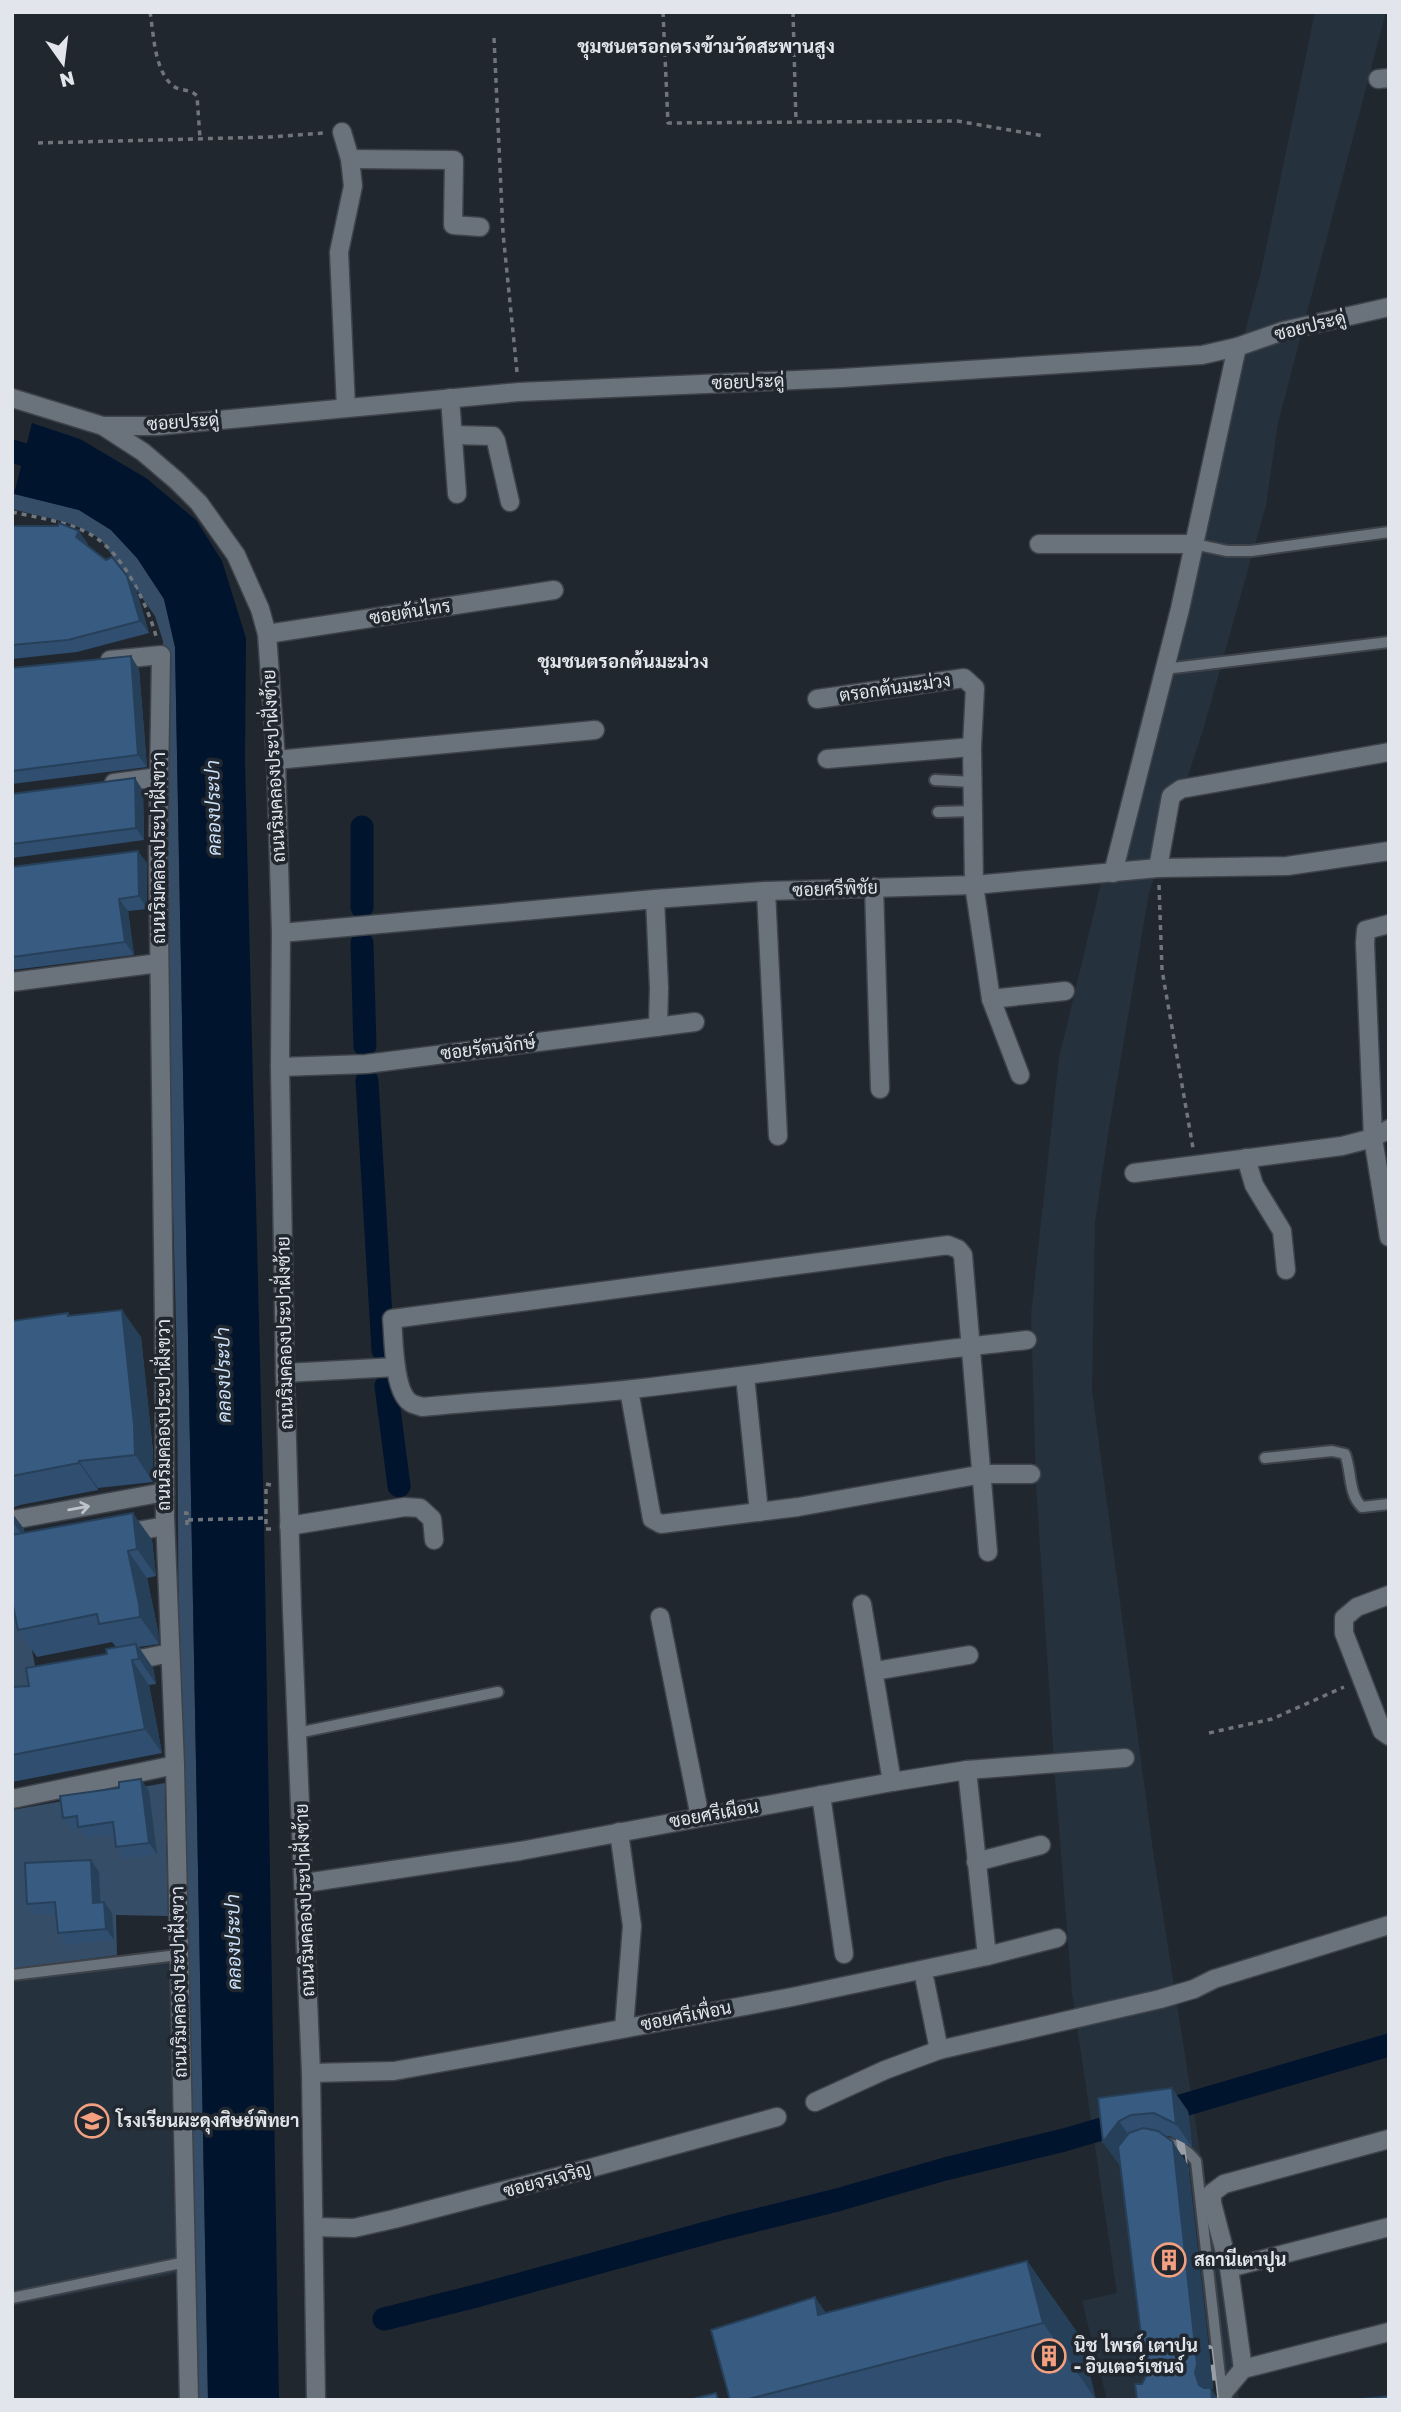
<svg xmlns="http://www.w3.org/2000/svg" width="1401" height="2412" viewBox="0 0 1401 2412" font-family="'Golos Text',Sarabun,sans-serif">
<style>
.built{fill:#26313e}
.green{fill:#354d67}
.water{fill:#00142e}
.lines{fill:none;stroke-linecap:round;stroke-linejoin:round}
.canal{stroke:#00142e;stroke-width:23}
.lane-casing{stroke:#3e434a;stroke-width:14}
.street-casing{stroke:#3e434a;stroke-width:21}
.path{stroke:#70757c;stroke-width:3.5;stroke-dasharray:5 5;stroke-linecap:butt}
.lane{stroke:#6a727c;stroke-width:10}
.street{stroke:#6a727c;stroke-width:18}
.rail-casing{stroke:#9a9fa6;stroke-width:8}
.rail{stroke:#21272f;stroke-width:5;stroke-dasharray:16;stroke-linecap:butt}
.wall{fill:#304e6f}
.shaded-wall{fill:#27405a}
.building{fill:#385b81;stroke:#27405a;stroke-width:2}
.oneway{stroke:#bec3ca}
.labels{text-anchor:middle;stroke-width:7;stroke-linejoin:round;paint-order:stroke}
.street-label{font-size:18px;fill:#e2e6ec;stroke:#21272f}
.poi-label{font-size:18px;font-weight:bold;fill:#e2e6ec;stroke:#21272f;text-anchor:start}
.neighbourhood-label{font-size:19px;font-weight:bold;fill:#e2e6ec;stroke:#21272f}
.water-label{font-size:19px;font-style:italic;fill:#cde3fc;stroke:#21272f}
</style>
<rect width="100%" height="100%" fill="#21272f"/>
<g class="built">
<polygon points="1315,12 1386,12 1278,423 1266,505 1204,727 1149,893 1108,1134 1095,1223 1092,1390 1153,1851 1239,2400 1107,2400 1082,2301 1117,2293 1072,1993 1055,1778 1036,1485 1031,1314 1059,1058 1138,729 1261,272"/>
<polygon points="169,1949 176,2274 12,2306 12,1969"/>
</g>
<g class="green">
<path d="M12 493 79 510 111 530 137 558 164 599 175 647 208 2400H197L179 1673 177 1363 166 941 163 641 155 616 101 540C77 521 41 517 12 509Z"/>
<polygon points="23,1604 43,1707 12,1710 12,1606"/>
<polygon points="165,1783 168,1916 116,1915 117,1955 12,1969 12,1810"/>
</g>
<polygon class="water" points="32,423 80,439 146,478 196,520 222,561 246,638 245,762 264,1522 279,2400 208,2400 175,647 164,599 137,558 111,530 79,510 14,494"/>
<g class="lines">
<g class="canal">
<polyline points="12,451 51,463"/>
<polyline points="362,907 362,827"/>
<polyline points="362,943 365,1046"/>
<polyline points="367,1081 383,1350"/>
<polyline points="386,1386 399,1486"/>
<polyline points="384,2319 480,2295 724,2228 837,2200 945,2169 1064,2140 1389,2045"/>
</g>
<defs>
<g id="lane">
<polyline points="1194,544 1227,551 1251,551 1389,532"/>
<polyline points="1165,669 1389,642"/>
<polyline points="935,780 973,782"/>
<polyline points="938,812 973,811"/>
<path d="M1265 1458 1332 1451 1345 1454C1352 1472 1348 1494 1362 1507L1389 1504"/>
<polyline points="297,1733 498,1692"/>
<polyline points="12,1975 178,1955"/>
<path d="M1161 2144C1177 2143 1185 2148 1196 2161L1222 2394"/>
<polyline points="12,2298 186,2262"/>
</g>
<g id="street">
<polyline points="1378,79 1389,78"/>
<polyline points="342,132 350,159 353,186 339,252 346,408"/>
<polyline points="350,159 454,160 453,225 480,227"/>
<polyline points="12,398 103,426 143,452 177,481 199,503 236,555 260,609 267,634 276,760 281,933 280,1067 285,1373 292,1611 311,2073 316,2400"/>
<polyline points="450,398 457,494"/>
<polyline points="103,426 156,426 519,392 842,378 1202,355 1237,347 1283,331 1389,307"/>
<polyline points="453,435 493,436 496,441 510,502"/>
<polyline points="1039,544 1194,544"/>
<polyline points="267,634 554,590"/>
<polyline points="110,660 161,655 158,850 164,1324 165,1517 175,1765 189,2400"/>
<polyline points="817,699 964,678 975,688 972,747 974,885 991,999 1020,1075"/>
<polyline points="827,759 972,747"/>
<polyline points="276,760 595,730"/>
<polyline points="114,783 159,777"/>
<polyline points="1158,868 1171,796 1181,789 1389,752"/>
<polyline points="1113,873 1180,609 1237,347"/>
<polyline points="874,887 880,1089"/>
<polyline points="766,891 778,1136"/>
<polyline points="655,899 659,988 658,1027"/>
<polyline points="1389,924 1366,930 1365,943 1373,1138 1389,1237"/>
<polyline points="281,933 655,899 766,891 974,885 1158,868 1287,866 1389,851"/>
<polyline points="12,982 159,963"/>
<polyline points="991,999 1065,991"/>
<polyline points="280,1067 366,1064 695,1022"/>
<polyline points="1246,1158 1254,1185 1282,1231 1286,1270"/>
<polyline points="1134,1173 1342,1146 1373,1138 1389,1129"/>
<polyline points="285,1373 396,1367"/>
<polyline points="745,1376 759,1512"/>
<polyline points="629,1390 652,1519 661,1524 798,1507 983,1474 1031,1474"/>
<polyline points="12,1520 165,1492"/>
<polyline points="289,1526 405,1507 420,1508 432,1519 434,1540"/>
<polyline points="120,1534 165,1526"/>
<path d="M988 1552 963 1255 958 1249 948 1245 392 1319C394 1338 393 1392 411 1403 414 1405 418 1405 422 1407 492 1400 563 1397 633 1389 764 1374 895 1354 1027 1340"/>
<polyline points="1389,1595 1357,1607 1344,1618 1344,1633 1382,1731 1389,1736"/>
<polyline points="862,1604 892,1782"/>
<polyline points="660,1617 700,1817"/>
<polyline points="125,1662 170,1653"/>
<polyline points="875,1671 969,1655"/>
<polyline points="967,1770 987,1956"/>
<polyline points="821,1795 844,1954"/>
<polyline points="12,1799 175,1765"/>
<polyline points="619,1832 632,1926 624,2028"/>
<polyline points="976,1862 1041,1845"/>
<polyline points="305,1883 520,1851 892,1782 967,1770 1125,1758"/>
<polyline points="925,1981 939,2050"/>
<polyline points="311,2073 394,2071 505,2051 792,1997 987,1956 1057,1938"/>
<polyline points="815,2102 885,2070 939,2050 1160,1999 1194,1989 1214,1979 1389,1925"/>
<polyline points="314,2227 354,2228 394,2219 587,2169 777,2117"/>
<polyline points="1229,2268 1389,2227"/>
<polyline points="1243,2369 1229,2268 1212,2203 1212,2193 1224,2184 1389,2139"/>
<polyline points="1223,2400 1222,2394 1243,2369 1389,2332"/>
</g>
</defs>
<use href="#lane" class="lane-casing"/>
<use href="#street" class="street-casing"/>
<g class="path">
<path d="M150 12C154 35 154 70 173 86 181 92 190 88 197 96L200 138"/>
<polyline points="663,12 668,123 957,121 1044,136"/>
<polyline points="793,12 796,122"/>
<polyline points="494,38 503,233 517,372"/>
<polyline points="38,143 271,137 323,133"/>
<path d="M12 512C39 518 71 522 95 537 124 556 147 604 156 636"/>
<polyline points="1159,885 1162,970 1193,1148"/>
<polyline points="184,1513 187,1513 187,1527"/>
<polyline points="188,1520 266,1518"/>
<polyline points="271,1529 266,1529 266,1484 271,1485"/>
<polyline points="1209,1733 1272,1719 1344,1687"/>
<polyline points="1389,1792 1389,1797"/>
</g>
<use href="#lane" class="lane"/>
<use href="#street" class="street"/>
<defs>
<g id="rail">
<polyline points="1178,2123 1185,2175"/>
<polyline points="1209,2349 1215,2400"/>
</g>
</defs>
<use href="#rail" class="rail-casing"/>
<use href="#rail" class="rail"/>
</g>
<g class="wall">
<polygon points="12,516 14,518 14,526 88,544 87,545 127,576 136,589 149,633 77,652 12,659"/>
<polygon points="12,668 139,669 147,767 12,784"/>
<polygon points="135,778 143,791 144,840 12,858 12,794"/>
<polygon points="147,863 147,909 128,911 134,955 12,970 12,867"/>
<polygon points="70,1316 141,1337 153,1452 153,1482 98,1488 98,1490 20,1505 12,1508 12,1321"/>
<polygon points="12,1513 24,1529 24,1533 152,1540 156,1576 147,1578 158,1631 159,1644 139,1647 153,1668 156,1684 149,1685 162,1753 12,1782 12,1687 29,1686 107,1654 116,1647 112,1642 37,1657 18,1630 12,1602"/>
<polygon points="149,1791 157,1854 124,1859 116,1847 115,1834 86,1838 80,1828 71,1830 63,1818"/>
<polygon points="99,1872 100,1902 104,1902 112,1913 114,1940 66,1945 58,1933 56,1914 35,1915 27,1904"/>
<polygon points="1098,2098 1188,2111 1192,2147 1170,2136 1165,2136 1188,2165 1213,2387 1212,2390 1142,2384 1146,2376 1120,2163 1119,2164 1103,2142"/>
<polygon points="1027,2261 1081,2338 1096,2400 730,2400 826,2313"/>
</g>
<g class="shaded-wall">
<polygon points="79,531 88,544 85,550 76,537"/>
<polygon points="127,576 136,589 149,633 140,621"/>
<polygon points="131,656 139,669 147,767 138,755"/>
<polygon points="135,778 143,791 144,840 136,828"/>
<polygon points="138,851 147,863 147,909 139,896"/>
<polygon points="119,899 128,911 134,955 125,942"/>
<polygon points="122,1310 141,1337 153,1452 153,1482 135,1455"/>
<polygon points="79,1461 98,1488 98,1490 79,1463"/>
<polygon points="12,1513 24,1529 26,1540 12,1521"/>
<polygon points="133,1513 152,1540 156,1576 137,1549"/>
<polygon points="128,1551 147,1578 158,1631 159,1644 140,1617"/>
<polygon points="136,1644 153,1668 156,1684 139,1659"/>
<polygon points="132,1660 149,1685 162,1753 145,1729"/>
<polygon points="141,1779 149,1791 157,1854 149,1843"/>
<polygon points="91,1860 99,1872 101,1914 93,1903"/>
<polygon points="104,1902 112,1913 114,1940 106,1929"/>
<polygon points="1172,2088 1188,2111 1192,2147 1176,2124"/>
<polygon points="1119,2121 1135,2144 1119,2164 1103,2142"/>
<polygon points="1173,2142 1188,2165 1213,2387 1212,2390 1219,2400 1212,2400 1199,2385 1195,2373"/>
<polygon points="1027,2261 1081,2338 1096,2400 1043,2323"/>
<polygon points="815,2297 865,2369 818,2315"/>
</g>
<g class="building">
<polygon points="59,523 79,531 76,537 106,560 112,557 127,576 140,621 68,640 12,645 12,526 58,526"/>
<polygon points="131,656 138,755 12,771 12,668"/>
<polygon points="135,778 136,828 12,844 12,794"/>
<polygon points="138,851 139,896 119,899 125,942 12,957 12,867"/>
<polygon points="122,1310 134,1425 135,1455 79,1461 79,1463 12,1476 12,1321 68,1313 68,1316"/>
<polygon points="133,1513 137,1549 128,1551 139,1604 140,1617 99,1624 97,1614 18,1630 12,1601 12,1535"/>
<polygon points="136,1644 139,1659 132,1660 145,1729 12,1755 12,1687 29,1686 26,1668 107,1654 106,1649"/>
<polygon points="141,1779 149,1843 116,1847 113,1822 78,1827 77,1816 63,1818 60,1796 119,1788 119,1782"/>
<polygon points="91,1860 93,1903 104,1902 106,1929 58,1933 55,1902 27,1904 25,1863"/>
<polygon points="1172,2088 1176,2124 1154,2113 1131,2115 1119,2121 1103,2142 1098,2098"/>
<polygon points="1143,2128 1158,2131 1173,2142 1197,2364 1195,2373 1199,2385 1204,2388 1211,2388 1212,2400 1137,2400 1135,2384 1142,2384 1146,2376 1118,2147 1129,2133"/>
<polygon points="1027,2261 1043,2323 745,2400 730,2400 711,2330 815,2297 818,2315"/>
<polygon points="716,2393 718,2400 696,2400 696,2398"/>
<polygon points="1389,2396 1389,2400 1353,2400"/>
</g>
<defs><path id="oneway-shaft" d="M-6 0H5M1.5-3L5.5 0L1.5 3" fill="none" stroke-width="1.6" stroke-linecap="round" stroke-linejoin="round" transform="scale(1.75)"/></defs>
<use class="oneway" href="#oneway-shaft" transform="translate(79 1508) rotate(-10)"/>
<defs>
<symbol id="school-ring" viewBox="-11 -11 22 22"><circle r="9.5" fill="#21272f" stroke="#f2a080" stroke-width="1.5"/><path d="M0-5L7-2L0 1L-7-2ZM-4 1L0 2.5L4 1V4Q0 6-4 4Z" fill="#f2a080"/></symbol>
<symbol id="building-ring" viewBox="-11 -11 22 22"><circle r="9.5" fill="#21272f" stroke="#f2a080" stroke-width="1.5"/><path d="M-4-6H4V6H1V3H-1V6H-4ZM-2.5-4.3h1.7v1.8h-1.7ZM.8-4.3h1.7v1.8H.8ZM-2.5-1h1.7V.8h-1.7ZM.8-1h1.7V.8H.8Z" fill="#f2a080"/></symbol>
</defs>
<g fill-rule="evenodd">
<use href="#school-ring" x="73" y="2102" width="38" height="38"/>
<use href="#building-ring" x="1150" y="2241" width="38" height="38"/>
<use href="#building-ring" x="1030" y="2337" width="38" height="38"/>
</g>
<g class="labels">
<g class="street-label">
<text transform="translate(1310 326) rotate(-14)" y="6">ซอยประดู่</text>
<text transform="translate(748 382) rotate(-2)" y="6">ซอยประดู่</text>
<text transform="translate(183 422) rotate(-4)" y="6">ซอยประดู่</text>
<text transform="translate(410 612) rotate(-9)" y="6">ซอยต้นไทร</text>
<text transform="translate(895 688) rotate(-8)" y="6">ตรอกต้นมะม่วง</text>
<text transform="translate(274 766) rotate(-93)" y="6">ถนนริมคลองประปาฝั่งซ้าย</text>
<text transform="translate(159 848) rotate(-90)" y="6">ถนนริมคลองประปาฝั่งขวา</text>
<text transform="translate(835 889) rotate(-2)" y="6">ซอยศรีพิชัย</text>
<text transform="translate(488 1048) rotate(-7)" y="6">ซอยรัตนจักษ์</text>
<text transform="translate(285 1333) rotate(-91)" y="6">ถนนริมคลองประปาฝั่งซ้าย</text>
<text transform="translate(164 1415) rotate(-90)" y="6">ถนนริมคลองประปาฝั่งขวา</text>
<text transform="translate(714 1814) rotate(-10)" y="6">ซอยศรีเผือน</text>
<text transform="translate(305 1900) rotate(-92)" y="6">ถนนริมคลองประปาฝั่งซ้าย</text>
<text transform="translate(179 1982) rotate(-91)" y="6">ถนนริมคลองประปาฝั่งขวา</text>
<text transform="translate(686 2016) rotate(-11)" y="6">ซอยศรีเพื่อน</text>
<text transform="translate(547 2180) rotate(-15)" y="6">ซอยจรเจริญ</text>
</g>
<g class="poi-label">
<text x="116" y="2127">โรงเรียนผะดุงศิษย์พิทยา</text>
<text x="1194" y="2266">สถานีเตาปูน</text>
<text x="1074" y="2352">นิช ไพรด์ เตาปูน<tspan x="1074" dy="21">- อินเตอร์เชนจ์</tspan></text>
</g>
<g class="neighbourhood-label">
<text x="706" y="53">ชุมชนตรอกตรงข้ามวัดสะพานสูง</text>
<text x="623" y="668">ชุมชนตรอกต้นมะม่วง</text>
</g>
<g class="water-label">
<text transform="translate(213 808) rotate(-91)" y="7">คลองประปา</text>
<text transform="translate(223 1375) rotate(-91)" y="7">คลองประปา</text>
<text transform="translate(233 1942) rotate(-91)" y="7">คลองประปา</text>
</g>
</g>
<rect width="1401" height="2412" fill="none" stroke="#e2e6ec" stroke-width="28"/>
<g transform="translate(63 63) rotate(166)" stroke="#21272f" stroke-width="5" paint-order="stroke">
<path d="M0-5L12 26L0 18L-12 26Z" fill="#e2e6ec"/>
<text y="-10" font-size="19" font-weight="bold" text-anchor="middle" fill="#e2e6ec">N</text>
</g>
</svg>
